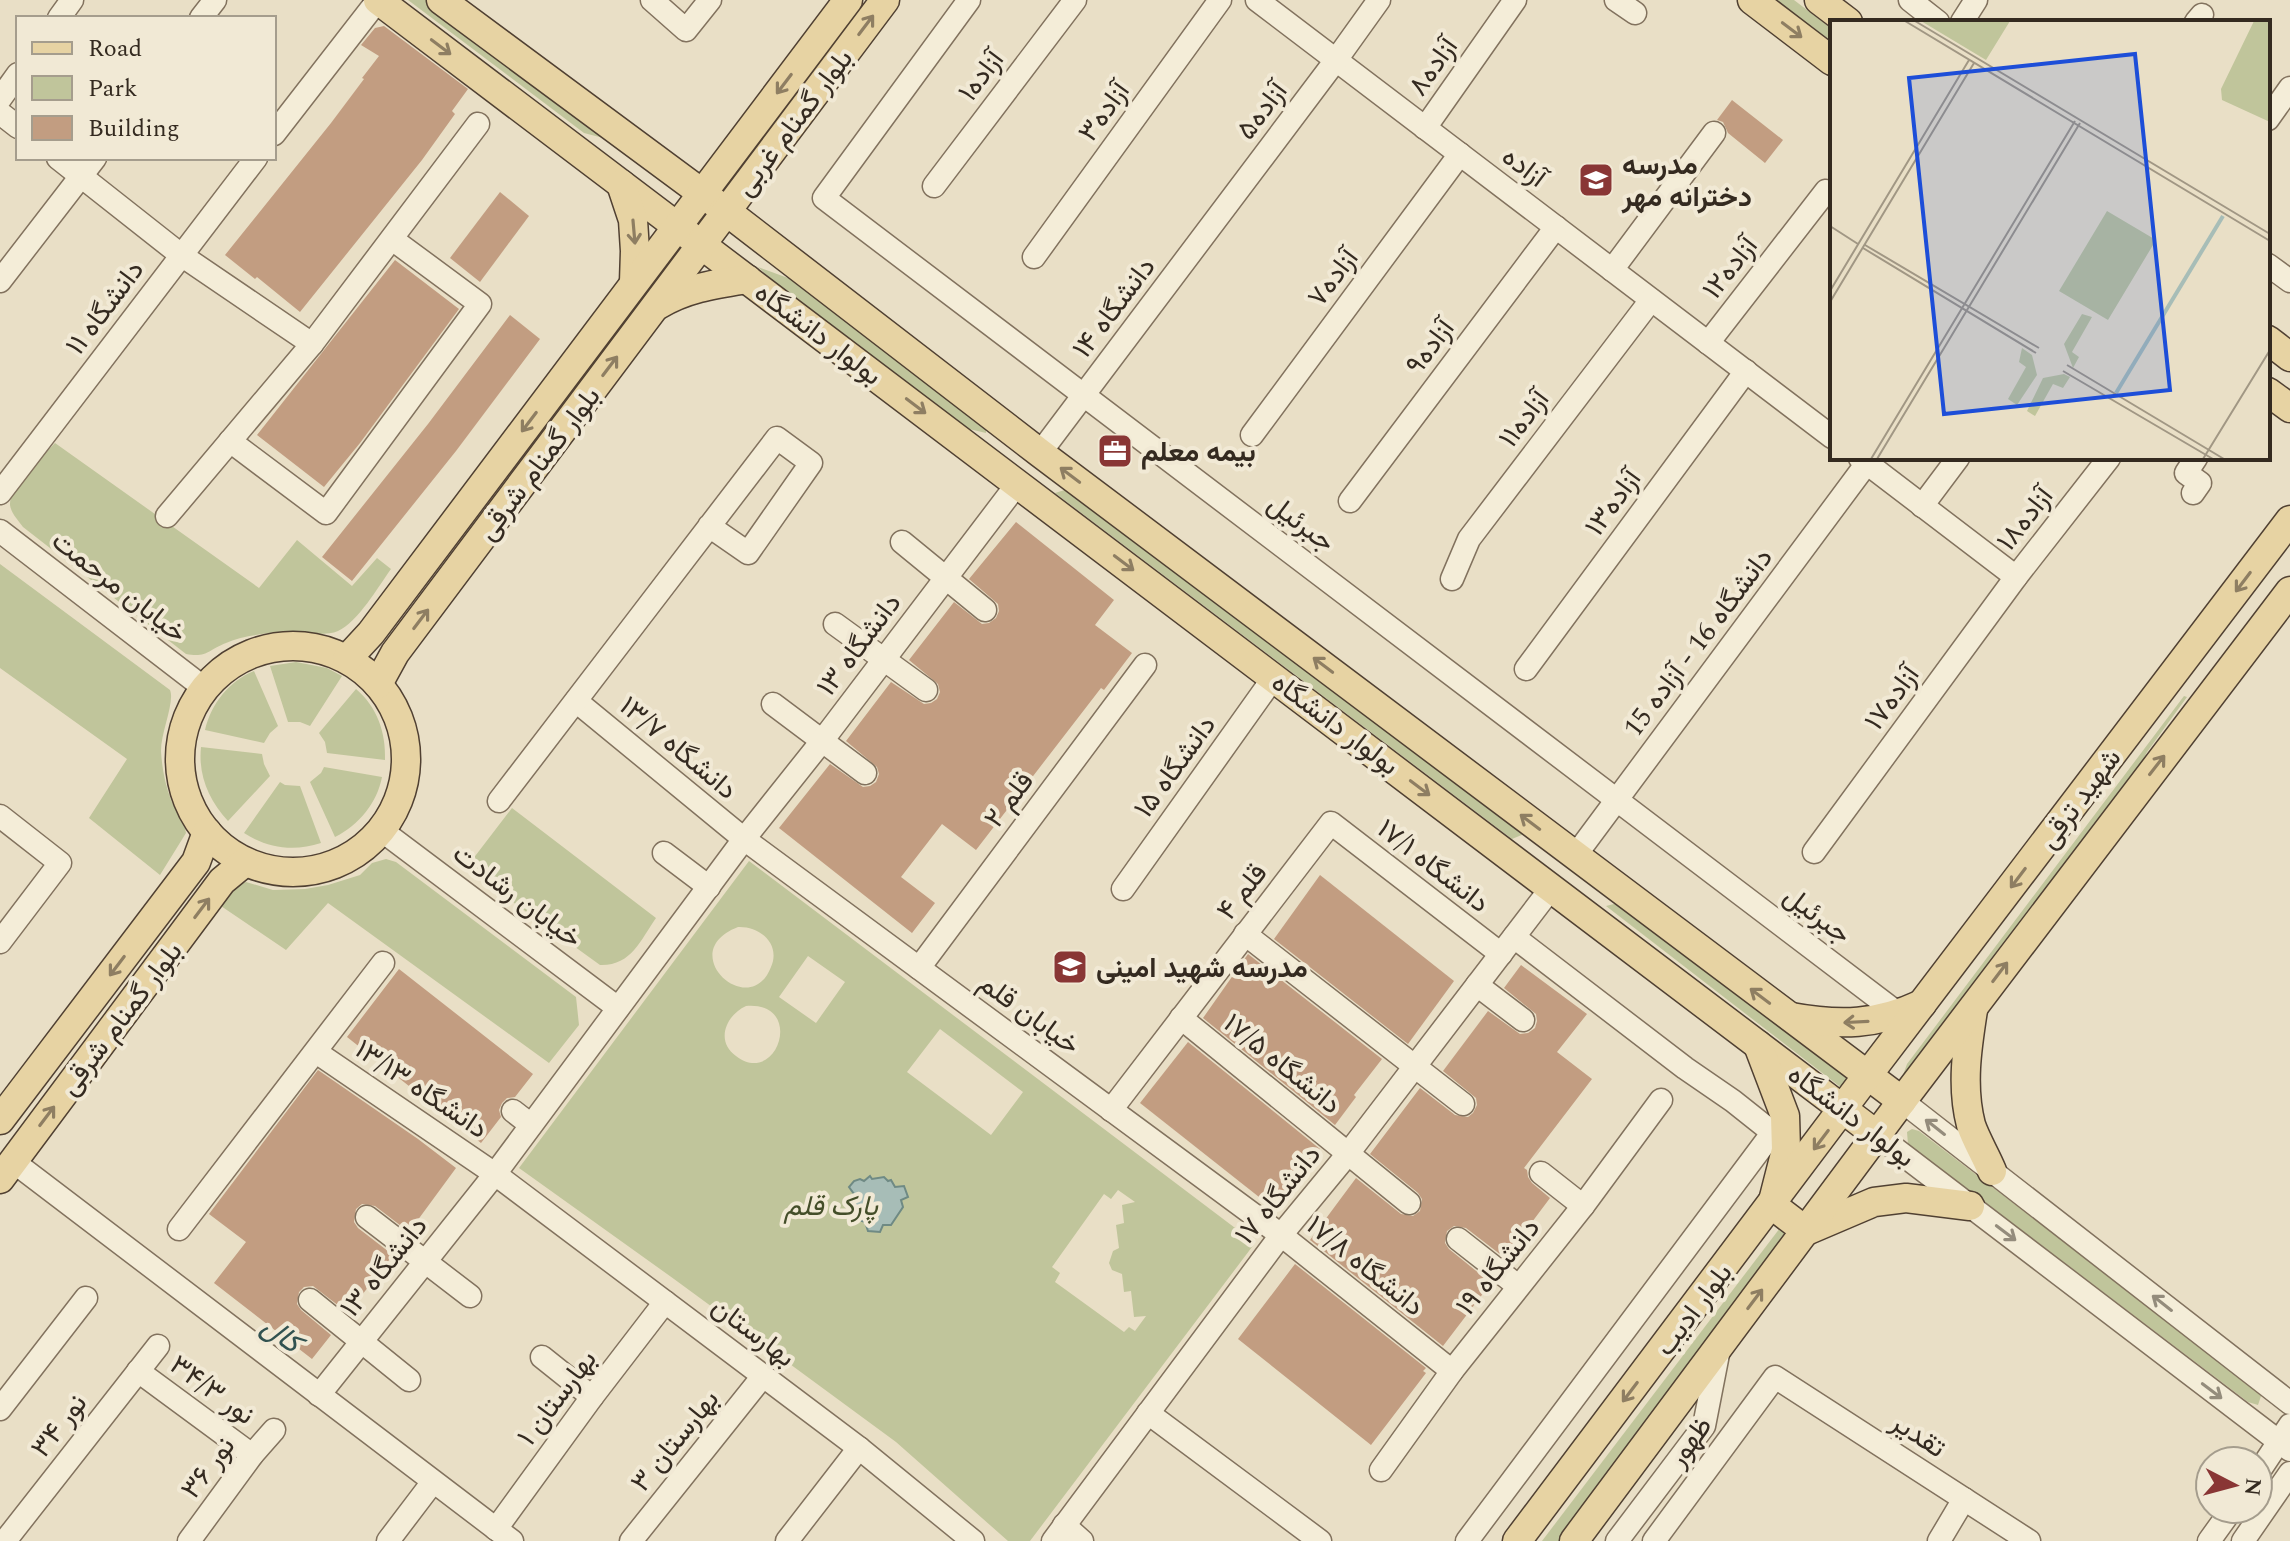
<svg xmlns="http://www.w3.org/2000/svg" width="2290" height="1541" viewBox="0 0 2290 1541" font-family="Spectral,Vazirmatn,serif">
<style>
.green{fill:#c0c59b;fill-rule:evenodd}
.water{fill:#a7bdb7;stroke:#6f8a84;stroke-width:2}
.building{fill:#c29d81}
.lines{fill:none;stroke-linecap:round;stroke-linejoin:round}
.minor-casing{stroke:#82725e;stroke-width:25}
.major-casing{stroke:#504032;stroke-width:31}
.minor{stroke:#f4edd8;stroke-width:22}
.major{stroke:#e7d3a3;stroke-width:28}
.oneway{stroke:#8e7e62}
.oneway2{stroke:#948c7c}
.labels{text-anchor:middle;stroke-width:8;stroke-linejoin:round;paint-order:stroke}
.street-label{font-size:28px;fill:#342a20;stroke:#f1e9d5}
.poi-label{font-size:28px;font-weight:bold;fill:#342a20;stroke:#f1e9d5;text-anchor:start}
.park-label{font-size:28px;font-style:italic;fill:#444e29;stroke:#f1e9d5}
.water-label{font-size:30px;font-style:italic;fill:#315250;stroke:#f1e9d5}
.inset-river{fill:none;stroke:#a7bdb7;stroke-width:4}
.inset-road{fill:none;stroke:#a19784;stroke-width:2}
.view{fill:#1d4ed8;fill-opacity:0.15;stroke:#1d4ed8;stroke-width:4}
.inset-edge{fill:none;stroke:#342a20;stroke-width:4}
</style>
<rect width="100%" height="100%" fill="#e9dfc6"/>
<g class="green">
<polygon points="408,0 426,0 611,140 584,133"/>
<polygon points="1764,0 1794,0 1832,29 1832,51"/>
<polygon points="758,267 810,286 986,421 986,433 969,429 788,295"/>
<path d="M55 443 259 588 297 540 352 586 377 558 391 569C378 587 358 622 338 631 323 638 288 630 269 633 255 635 239 637 226 643 208 650 207 658 186 654L23 527C18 520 11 513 10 505 9 487 43 456 55 443Z"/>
<polygon points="1068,489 1524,834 1512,839 1055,493"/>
<path d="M0 564 170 690C175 702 161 732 161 751 162 768 165 784 171 800 176 812 184 820 186 833L160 875 89 818 127 759 0 668Z"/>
<polygon points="296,662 327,668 342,676 310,726 300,722 288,722 270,666"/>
<path d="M254 671 278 726 270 733 264 743 205 730C211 704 229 681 254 671Z"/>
<path d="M356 689C377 707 386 732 385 760L327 753 325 742 319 733Z"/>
<polygon points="2184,696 2187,697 2147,752 2131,783 1907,1078 1903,1075 1907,1064"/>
<path d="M201 747 262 754 264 764 270 776 228 821C209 800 198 776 201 747Z"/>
<path d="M324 767 382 777C377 803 359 825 335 837L310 782 321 773Z"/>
<path d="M280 782 285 785 300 786 321 843C294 852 267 848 244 833Z"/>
<path d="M512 808 656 918C640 941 631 966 600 965L466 868Z"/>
<polygon points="386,859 396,862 576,997 579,1025 549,1063 328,903 286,950 218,904 237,885 246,882 273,890 305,889 328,885 360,875 372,863"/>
<path d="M749 861 1255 1243 1030 1541H1008L896 1442 674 1279 519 1168ZM738 927C760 926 781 944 771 967 750 1022 673 952 738 927ZM808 956 845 982 816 1023 779 997ZM746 1006C806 1001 777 1088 736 1056 715 1041 726 1015 746 1006ZM940 1029 1023 1092 991 1135 907 1072ZM1118 1190 1135 1202 1122 1205 1124 1223 1116 1225 1119 1248 1113 1251 1109 1263 1112 1270 1122 1274 1124 1292 1131 1291 1134 1317 1146 1316 1135 1331 1129 1327 1124 1332 1055 1282 1060 1273 1052 1267 1104 1194 1111 1199Z"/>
<polygon points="1618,903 1848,1078 1843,1089 1606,906"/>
<polygon points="1912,1129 1919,1131 2257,1390 2261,1396 2258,1405 2248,1402 1908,1144 1907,1132"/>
<polygon points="1783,1224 1795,1232 1561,1541 1542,1541"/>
</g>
<polygon class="water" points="870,1176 872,1179 884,1177 888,1181 891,1180 895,1187 904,1186 908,1197 901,1200 903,1207 891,1225 883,1225 880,1232 868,1231 865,1222 859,1220 859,1217 854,1214 850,1199 854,1194 849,1187 854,1181 860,1179 864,1181"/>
<g class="building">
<polygon points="384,26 468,89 452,111 455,114 422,160 300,312 257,277 255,279 225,255 331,123 364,79 362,78 379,56 361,45 375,28"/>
<polygon points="1732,100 1783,140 1765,163 1728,133 1723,122 1717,120"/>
<polygon points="500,192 529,216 480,282 450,258"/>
<polygon points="395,260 459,309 360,443 324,487 257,435"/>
<polygon points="510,315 540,339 456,451 352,581 322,557 428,424"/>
<polygon points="1016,522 1114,600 1095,625 1132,653 1104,690 1101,688 976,850 942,824 901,877 935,903 912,933 779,828 830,764 863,787 870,786 876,782 879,774 877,767 846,741 891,682 924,704 931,703 937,699 940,692 938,684 909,660 954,602 982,624 989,623 996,618 999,611 998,604 969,579"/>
<polygon points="1320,875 1454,981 1408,1044 1274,939"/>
<polygon points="1248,954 1382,1059 1354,1095 1356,1097 1335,1125 1203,1018"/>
<polygon points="1521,965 1587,1014 1557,1052 1592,1079 1524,1168 1527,1170 1528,1177 1532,1183 1550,1198 1505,1258 1466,1228 1454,1226 1447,1231 1445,1243 1449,1249 1491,1283 1443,1346 1310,1240 1356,1178 1401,1214 1413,1216 1420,1211 1422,1199 1418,1193 1370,1154 1420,1088 1455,1115 1468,1117 1473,1113 1477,1105 1476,1098 1443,1071 1488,1011 1520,1034 1528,1033 1535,1028 1537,1021 1536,1014 1504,988"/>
<polygon points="399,969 533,1074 515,1097 507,1098 502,1103 499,1110 501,1117 481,1143 347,1037"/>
<polygon points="1188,1042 1320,1149 1273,1208 1140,1103"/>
<polygon points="318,1070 418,1139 456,1168 409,1232 375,1206 362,1204 356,1209 354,1222 358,1228 393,1255 348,1313 313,1286 304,1287 299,1292 297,1304 301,1310 331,1335 312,1359 214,1283 246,1242 209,1214"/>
<polygon points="1295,1264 1426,1368 1423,1371 1426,1373 1371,1445 1238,1339"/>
</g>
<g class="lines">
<defs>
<g id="minor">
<polyline points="652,0 686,30 710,0"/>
<polyline points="969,0 824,198 1900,1015"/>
<polyline points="1257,0 1832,437"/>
<polyline points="1616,0 1635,13"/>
<polyline points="1910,0 1938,22"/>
<polyline points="59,18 72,0"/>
<polyline points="201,18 215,0"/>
<polyline points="1962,22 1976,0"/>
<polyline points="2196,22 2202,15"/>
<polyline points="0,99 18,74"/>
<polyline points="0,113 18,127"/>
<polyline points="2268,119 2290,88"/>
<polyline points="1425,128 1515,0"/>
<polyline points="274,134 378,0"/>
<polyline points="58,158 181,255 312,344"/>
<polyline points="934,186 1075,0"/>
<polyline points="1034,257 1220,0"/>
<polyline points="2268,265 2290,281"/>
<polyline points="1612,270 1714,133"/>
<polyline points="0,281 95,158"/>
<polyline points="1708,343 1826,191"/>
<polyline points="1252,435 1460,154"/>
<polyline points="230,441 326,513 480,304 392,239"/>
<polyline points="1040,453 1336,60 1379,0"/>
<polyline points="1860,458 2016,577"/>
<polyline points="0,493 256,158"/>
<polyline points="2193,493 2200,483 2186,473 2196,458"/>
<polyline points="1350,501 1556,227"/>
<polyline points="1922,506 1958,458"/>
<polyline points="167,516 312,344 478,124"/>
<polyline points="0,531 204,688"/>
<polyline points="902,542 985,610"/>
<polyline points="1452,579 1469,539 1651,300"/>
<polyline points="835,624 926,690"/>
<polyline points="1526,669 1746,371"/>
<polyline points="576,701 744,839 1281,1235 1452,1371"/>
<polyline points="773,704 865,773"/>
<path d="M499 801C592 680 684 559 777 438L811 463 748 553 709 526"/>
<polyline points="0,816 60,863 0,942"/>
<polyline points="381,830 618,1008"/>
<polyline points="1814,852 2016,577 2109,458"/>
<polyline points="664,853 709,887"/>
<polyline points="1575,856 1867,463"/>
<polyline points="1123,889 1274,677"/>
<polyline points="1245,934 1463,1104"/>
<polyline points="1514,937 1685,1068 1733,1101 1772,1132"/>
<polyline points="919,968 1145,665"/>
<polyline points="1477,985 1523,1020"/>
<polyline points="1181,1018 1409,1203"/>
<polyline points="316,1052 495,1174 859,1448 973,1541"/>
<polyline points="1902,1101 2290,1403"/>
<polyline points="1111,1110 1331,823 1501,954"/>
<polyline points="513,1111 531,1125"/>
<polyline points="1877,1135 2290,1450"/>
<polyline points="23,1169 512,1541"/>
<polyline points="1541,1173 1583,1206"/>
<polyline points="367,1217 470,1296"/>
<polyline points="179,1229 383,963"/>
<polyline points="1458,1239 1518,1286"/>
<polyline points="310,1300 409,1380"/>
<polyline points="542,1357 592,1397"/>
<polyline points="138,1371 252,1455"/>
<polyline points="319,1395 495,1174 744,839 822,741 1018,483"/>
<polyline points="0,1409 86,1298"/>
<polyline points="1148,1413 1320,1541"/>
<polyline points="1381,1470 1452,1371 1583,1206 1661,1100"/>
<polyline points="2258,1473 2290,1425"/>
<polyline points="1064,1525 1082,1541"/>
<polyline points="496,1529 592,1397 665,1302"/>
<polyline points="5,1541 158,1346"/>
<polyline points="189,1541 252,1455 274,1430"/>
<polyline points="388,1541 429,1487"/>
<polyline points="631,1541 763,1376"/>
<polyline points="787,1541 859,1448"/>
<polyline points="1053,1541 1281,1235 1347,1155 1552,887"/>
<polyline points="1467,1541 1785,1116"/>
<polyline points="1617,1541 1704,1426 1719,1349"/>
<polyline points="1654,1541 1775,1377 2029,1541"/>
<polyline points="1939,1541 1964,1499"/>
<polyline points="2209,1541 2232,1509"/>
<polyline points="2243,1541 2290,1473"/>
</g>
<g id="major">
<polyline points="378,0 1877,1135"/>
<polyline points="441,0 726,211 1040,453 1902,1101"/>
<polyline points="1752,0 1832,61"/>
<polyline points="1819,0 1848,22"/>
<polyline points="621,184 633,220 635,251 634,282"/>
<path d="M658 305C686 288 715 284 747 279"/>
<polyline points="2268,340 2290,357"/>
<polyline points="2268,392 2290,408"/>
<circle cx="293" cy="759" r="113"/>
<polyline points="347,659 371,633 848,0"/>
<polyline points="378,684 395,653 885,0"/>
<path d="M1973 1010C1967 1048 1961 1087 1971 1125 1976 1140 1986 1156 1992 1171"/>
<path d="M1791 1017C1840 1026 1877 1025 1922 1004"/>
<polyline points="1758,1045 1785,1116 1786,1150 1772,1205 1806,1231 1874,1202 1906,1198 1970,1206"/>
<polyline points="0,1120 196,862 207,832"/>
<polyline points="0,1179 222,881 245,862"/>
<polyline points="1517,1541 1867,1076 2290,520"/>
<polyline points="1574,1541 1902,1101 2290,591"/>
</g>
</defs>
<use href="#minor" class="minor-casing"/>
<use href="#major" class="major-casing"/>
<use href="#minor" class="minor"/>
<use href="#major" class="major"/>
</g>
<defs><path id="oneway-shaft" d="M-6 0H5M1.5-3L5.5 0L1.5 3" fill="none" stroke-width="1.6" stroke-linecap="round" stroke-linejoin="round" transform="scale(2)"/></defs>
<g class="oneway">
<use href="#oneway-shaft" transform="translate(866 25) rotate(-53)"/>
<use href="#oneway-shaft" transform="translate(1792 30) rotate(37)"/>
<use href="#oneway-shaft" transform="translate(441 47) rotate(37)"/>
<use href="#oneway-shaft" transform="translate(784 84) rotate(127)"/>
<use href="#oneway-shaft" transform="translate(634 232) rotate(85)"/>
<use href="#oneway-shaft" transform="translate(610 366) rotate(-53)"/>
<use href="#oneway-shaft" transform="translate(916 406) rotate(37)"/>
<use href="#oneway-shaft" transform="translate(529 422) rotate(127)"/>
<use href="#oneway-shaft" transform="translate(1070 475) rotate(-143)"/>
<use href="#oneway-shaft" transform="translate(1124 563) rotate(37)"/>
<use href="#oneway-shaft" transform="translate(2243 582) rotate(127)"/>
<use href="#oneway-shaft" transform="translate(421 619) rotate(-53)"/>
<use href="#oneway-shaft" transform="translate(1323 665) rotate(-143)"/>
<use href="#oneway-shaft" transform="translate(2157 765) rotate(-52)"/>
<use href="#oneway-shaft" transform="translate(1420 788) rotate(37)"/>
<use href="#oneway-shaft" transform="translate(1530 822) rotate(-143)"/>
<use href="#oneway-shaft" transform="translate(2018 878) rotate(127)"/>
<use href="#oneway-shaft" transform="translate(202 908) rotate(-53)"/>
<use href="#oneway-shaft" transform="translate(117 966) rotate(127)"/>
<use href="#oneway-shaft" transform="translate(2000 972) rotate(-53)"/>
<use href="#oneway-shaft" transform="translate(1760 996) rotate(-143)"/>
<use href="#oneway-shaft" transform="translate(1856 1022) rotate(177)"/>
<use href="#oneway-shaft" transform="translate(47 1116) rotate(-53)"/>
<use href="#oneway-shaft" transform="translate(1821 1140) rotate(127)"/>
<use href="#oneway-shaft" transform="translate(1755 1299) rotate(-53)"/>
<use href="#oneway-shaft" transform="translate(1630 1392) rotate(127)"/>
</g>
<g class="oneway2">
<use href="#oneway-shaft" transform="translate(1935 1127) rotate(-142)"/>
<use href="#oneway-shaft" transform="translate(2006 1233) rotate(37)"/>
<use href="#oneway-shaft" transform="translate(2162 1303) rotate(-142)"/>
<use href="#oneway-shaft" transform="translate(2212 1391) rotate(37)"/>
</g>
<defs>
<symbol id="school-square" viewBox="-11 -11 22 22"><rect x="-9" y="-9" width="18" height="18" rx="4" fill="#893635" stroke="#f1e9d5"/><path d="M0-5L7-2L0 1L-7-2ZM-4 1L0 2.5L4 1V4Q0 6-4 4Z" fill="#fff"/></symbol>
<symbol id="office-square" viewBox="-11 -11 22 22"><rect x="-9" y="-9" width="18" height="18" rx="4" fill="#893635" stroke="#f1e9d5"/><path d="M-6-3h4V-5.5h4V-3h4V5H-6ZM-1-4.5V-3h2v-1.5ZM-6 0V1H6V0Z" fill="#fff"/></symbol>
</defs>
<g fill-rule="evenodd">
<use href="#school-square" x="1576" y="160" width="40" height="40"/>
<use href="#office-square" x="1095" y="431" width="40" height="40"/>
<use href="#school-square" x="1050" y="947" width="40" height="40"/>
</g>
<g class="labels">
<g class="street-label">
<text transform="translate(1432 66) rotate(-55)" y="10">آزاده۸</text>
<text transform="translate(980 75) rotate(-53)" y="10">آزاده۱</text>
<text transform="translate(1261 110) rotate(-53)" y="10">آزاده۵</text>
<text transform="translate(1103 111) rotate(-54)" y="10">آزاده۳</text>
<text transform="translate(793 122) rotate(-53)" y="10">بلوار گمنام غربی</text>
<text transform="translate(1525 166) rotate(37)" y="10">آزاده</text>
<text transform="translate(1729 267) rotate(-52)" y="10">آزاده۱۲</text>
<text transform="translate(1332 277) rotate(-53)" y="10">آزاده۷</text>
<text transform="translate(104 307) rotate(-53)" y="10">دانشگاه ۱۱</text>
<text transform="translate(1113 307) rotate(-53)" y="10">دانشگاه ۱۴</text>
<text transform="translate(819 333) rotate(37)" y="10">بولوار دانشگاه</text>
<text transform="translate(1429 346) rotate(-53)" y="10">آزاده۹</text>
<text transform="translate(1523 418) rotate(-53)" y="10">آزاده۱۱</text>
<text transform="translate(538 463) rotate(-53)" y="10">بلوار گمنام شرقی</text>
<text transform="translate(1612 502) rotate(-54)" y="10">آزاده۱۳</text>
<text transform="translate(2024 518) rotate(-52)" y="10">آزاده۱۸</text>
<text transform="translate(1302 522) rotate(37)" y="10">جبرئیل</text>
<text transform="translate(120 586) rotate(38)" y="10">خیابان مرحمت</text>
<text transform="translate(1697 642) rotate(-53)" y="10">دانشگاه 16 - آزاده 15</text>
<text transform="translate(858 644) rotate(-53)" y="10">دانشگاه ۱۳</text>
<text transform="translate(1891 697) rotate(-54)" y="10">آزاده۱۷</text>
<text transform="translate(1336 723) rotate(37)" y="10">بولوار دانشگاه</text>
<text transform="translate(679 747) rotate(40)" y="10">دانشگاه ۱۳/۷</text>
<text transform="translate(1174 766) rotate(-54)" y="10">دانشگاه ۱۵</text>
<text transform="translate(2079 798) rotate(-53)" y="10">شهید ترقی</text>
<text transform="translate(1008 799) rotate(-53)" y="10">قلم ۲</text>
<text transform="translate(1434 865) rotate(38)" y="10">دانشگاه ۱۷/۱</text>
<text transform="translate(1241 891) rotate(-52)" y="10">قلم ۴</text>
<text transform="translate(518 895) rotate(37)" y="10">خیابان رشادت</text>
<text transform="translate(1818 914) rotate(37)" y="10">جبرئیل</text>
<text transform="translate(1030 1013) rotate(36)" y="10">خیابان قلم</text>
<text transform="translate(120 1018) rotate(-53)" y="10">بلوار گمنام شرقی</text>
<text transform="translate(1283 1063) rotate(39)" y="10">دانشگاه ۱۷/۵</text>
<text transform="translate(422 1088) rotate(34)" y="10">دانشگاه ۱۳/۱۳</text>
<text transform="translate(1852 1115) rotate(37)" y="10">بولوار دانشگاه</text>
<text transform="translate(1277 1194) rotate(-51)" y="10">دانشگاه ۱۷</text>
<text transform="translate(1366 1265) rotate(39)" y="10">دانشگاه ۱۷/۸</text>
<text transform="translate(383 1266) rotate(-51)" y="10">دانشگاه ۱۳</text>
<text transform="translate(1497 1266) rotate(-51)" y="10">دانشگاه ۱۹</text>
<text transform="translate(1693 1309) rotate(-53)" y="10">بلوار ادیب</text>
<text transform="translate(754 1331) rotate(37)" y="10">بهارستان</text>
<text transform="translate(213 1389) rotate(36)" y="10">نور ۳۴/۳</text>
<text transform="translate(556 1397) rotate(-53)" y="10">بهارستان ۱</text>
<text transform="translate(58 1425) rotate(-52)" y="10">نور ۳۴</text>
<text transform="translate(1919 1434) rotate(33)" y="10">تقدیر</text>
<text transform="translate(674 1440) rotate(-51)" y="10">بهارستان ۳</text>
<text transform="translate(1689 1441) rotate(-54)" y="10">ظهور</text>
<text transform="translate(207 1467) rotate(-53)" y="10">نور ۳۶</text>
</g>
<g class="poi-label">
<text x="1622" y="174">مدرسه<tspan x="1622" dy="32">دخترانه مهر</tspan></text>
<text x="1141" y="461">بیمه معلم</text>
<text x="1096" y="977">مدرسه شهید امینی</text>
</g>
<g class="park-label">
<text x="831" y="1215">پارک قلم</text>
</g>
<g class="water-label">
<text transform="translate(282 1334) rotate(37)" y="10">کال</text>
</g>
</g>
<g transform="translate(1830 20)">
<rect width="440" height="440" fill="#e9dfc6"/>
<path d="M91 1H180L156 40ZM424 1H440V102L392 80 391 69ZM277 191 326 220 278 300 229 271ZM252 294 262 297 242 332 249 337 243 348 234 324ZM192 328 202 335 207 355 187 385 178 379 196 347 189 342ZM234 354 240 357 233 368 223 364 205 396 197 391 213 358Z" fill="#c0c59b"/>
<path class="inset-river" d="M286 373 393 196"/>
<path class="inset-road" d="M75 1 440 221M85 1 440 214M0 206 28 224M35 225 209 328M33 228 206 333M0 271 139 40M0 282 144 43M237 345 394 439M233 351 383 439M41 439 245 101M47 439 250 103M373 439 440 330"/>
<path class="view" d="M305 34 340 370 114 394 79 58Z"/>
<rect width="440" height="440" class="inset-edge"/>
</g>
<rect x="16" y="16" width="260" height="144" fill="#f1e9d5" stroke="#a59d8d" stroke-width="2"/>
<rect x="32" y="42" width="40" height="12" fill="#e7d3a3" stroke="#a59d8d" stroke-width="2"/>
<text x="88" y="56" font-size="24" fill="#342a20">Road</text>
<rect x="32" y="76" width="40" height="24" fill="#c0c59b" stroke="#a59d8d" stroke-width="2"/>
<text x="88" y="96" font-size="24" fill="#342a20">Park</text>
<rect x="32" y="116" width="40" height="24" fill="#c29d81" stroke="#a59d8d" stroke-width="2"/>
<text x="88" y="136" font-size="24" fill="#342a20">Building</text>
<g transform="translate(2234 1485) rotate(96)"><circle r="38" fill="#f1e9d5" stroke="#a59d8d" stroke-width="2"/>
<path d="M0-6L14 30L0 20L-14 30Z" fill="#893635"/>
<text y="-12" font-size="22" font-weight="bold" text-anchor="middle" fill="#342a20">N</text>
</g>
</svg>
